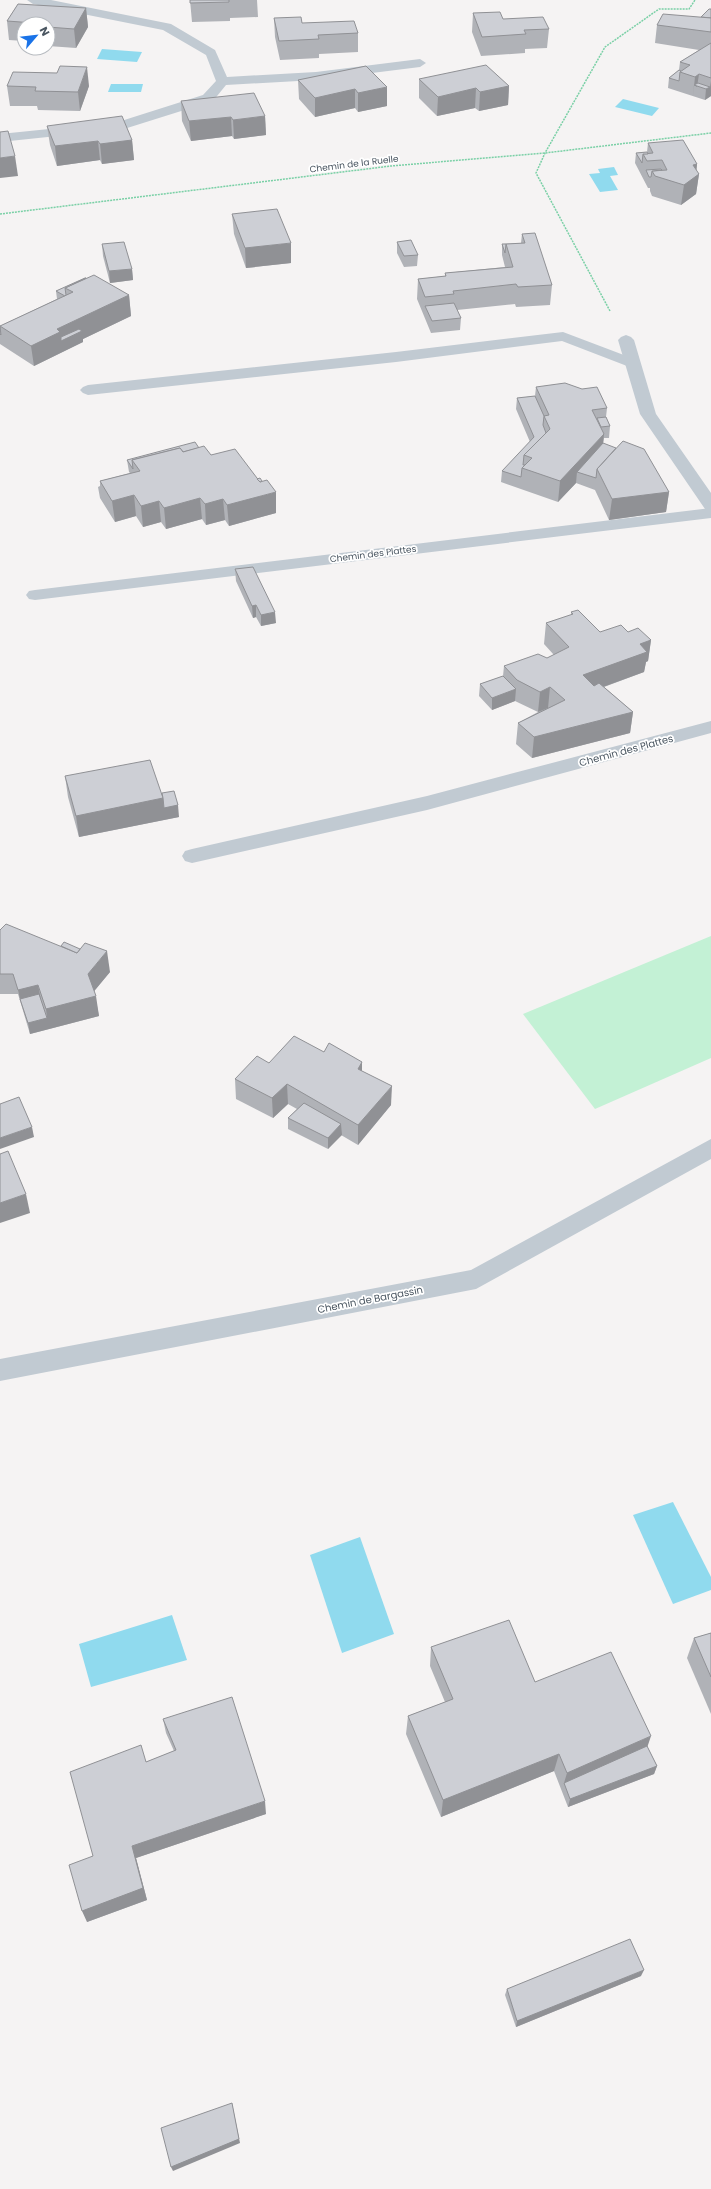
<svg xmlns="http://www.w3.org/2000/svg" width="711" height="2189" viewBox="0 0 711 2189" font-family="Poppins,sans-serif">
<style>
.green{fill:#c3f1d5}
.water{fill:#90daee}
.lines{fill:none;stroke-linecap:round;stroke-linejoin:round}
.path{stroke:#7ad0a6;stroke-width:1.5;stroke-dasharray:2 1;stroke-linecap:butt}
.lane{fill:#c1cad2;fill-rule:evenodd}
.street{fill:#c1cad2;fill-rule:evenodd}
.wall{fill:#b0b2b7}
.shaded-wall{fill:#909195}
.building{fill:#cdcfd5;stroke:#909195}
.labels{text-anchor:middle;stroke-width:3.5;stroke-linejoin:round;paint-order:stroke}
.far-street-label{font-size:9px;fill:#4a5661;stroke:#fff}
.street-label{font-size:10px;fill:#4a5661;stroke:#fff}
</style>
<rect width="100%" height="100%" fill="#f5f3f3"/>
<polygon class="green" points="711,936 711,1058 595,1109 523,1014"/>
<g class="water">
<polygon points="102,49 142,52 137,62 97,59"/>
<polygon points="111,84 143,84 141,92 108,92"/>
<polygon points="623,99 659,108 652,116 615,107"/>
<polygon points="614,167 618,175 610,176 618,190 600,192 589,174 600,173 598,169"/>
<polygon points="673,1502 711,1577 711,1590 673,1604 633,1515"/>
<polygon points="360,1537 394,1634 342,1653 310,1555"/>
<polygon points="172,1615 187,1660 91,1687 79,1644"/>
</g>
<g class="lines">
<g class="path">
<polyline points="0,214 391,166 545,153 711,133"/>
<polyline points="610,311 536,173 545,153 605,47 659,9 689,9 695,0"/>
</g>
<g class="lane">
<polygon points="563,332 637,360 640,363 637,366 627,366 562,341 396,362 88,395 83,393 80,390 83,387 88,385 396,352"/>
<polygon points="711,508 711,518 35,600 29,599 26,595 29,591 35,590"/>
<polygon points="711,721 711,733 427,810 192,863 185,861 182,856 185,851 192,849 427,796"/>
</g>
<g class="street">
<polygon points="27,0 51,0 171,24 215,50 227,77 316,72 420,59 426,63 420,67 316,80 226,85 213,101 124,129 0,142 0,134 118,122 203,95 216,81 206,55 163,30 33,4"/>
<polygon points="626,335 631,337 634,340 656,414 711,493 711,510 705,509 640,414 618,340 621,337"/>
<polygon points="711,1139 711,1159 476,1289 0,1381 0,1359 471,1270"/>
</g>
</g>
<g class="wall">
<polygon points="190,0 257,0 258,17 230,18 230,21 192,22"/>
<polygon points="18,4 86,8 88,27 76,48 48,46 48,24 24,24 24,41 9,40 7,21"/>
<polygon points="711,9 711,96 705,100 668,88 669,78 679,70 680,62 699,50 655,43 657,25 701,17"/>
<polygon points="473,13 503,19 549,29 547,48 525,49 525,53 481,56 472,32"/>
<polygon points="274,18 358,33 358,52 319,54 319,58 280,60 275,37"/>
<polygon points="366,66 387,106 358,112 355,108 315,117 299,99 298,80"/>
<polygon points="419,79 509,86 508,105 479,111 475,108 437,116 419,98"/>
<polygon points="7,86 89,86 80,111 38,110 37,106 10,106"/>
<polygon points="181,101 265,116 266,135 234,139 232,136 191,141 182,121"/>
<polygon points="47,126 132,140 134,160 102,164 100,160 57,166 50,145"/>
<polygon points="648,143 697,164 696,171 699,174 696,194 681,205 652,196 650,191 650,188 648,188 635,163 636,153 647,152"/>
<polygon points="232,214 291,263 246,268 234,234"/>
<polygon points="522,234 552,285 550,305 516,307 515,304 457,310 461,318 460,330 431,333 417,299 418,279 445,276 445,273 505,267 502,255 502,244 521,243"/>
<polygon points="397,242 418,255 417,266 404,267 397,253"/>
<polygon points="102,244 132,269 133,280 110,283 103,256"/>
<polygon points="85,278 129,295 131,316 83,339 83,342 34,366 0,344 0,326 57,299 56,291"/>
<polygon points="536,387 607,408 606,417 610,426 609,438 604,438 603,443 669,492 666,512 609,520 595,490 576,483 558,502 501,482 502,471 530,442 516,409 517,398 535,396"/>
<polygon points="199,448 211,455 276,513 229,526 225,520 206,525 202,519 166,529 161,522 143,527 136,516 115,522 100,498 98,487 100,486 100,481 130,473 129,472 127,460"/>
<polygon points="235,569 276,623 261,626 256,617 253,618 236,581"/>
<polygon points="571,612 600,632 628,632 651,640 648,661 646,662 644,672 604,687 633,712 630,733 532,758 516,744 518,723 538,712 515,701 492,710 479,696 480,684 503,676 504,666 547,658 554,655 544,644 546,623 571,615"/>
<polygon points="65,776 162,793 179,817 79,837 68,797"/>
<polygon points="0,930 110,972 94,991 99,1016 30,1034 18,994 0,994"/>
<polygon points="324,1052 362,1062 362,1071 391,1105 358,1145 341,1135 328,1149 288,1129 288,1118 297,1109 288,1104 273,1118 236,1099 235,1079 269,1063"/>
<polygon points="711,1633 711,1714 687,1658 694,1638"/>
<polygon points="431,1647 535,1682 647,1746 657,1766 654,1774 568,1807 554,1771 441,1817 406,1734 408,1716 445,1702 430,1666"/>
<polygon points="163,1719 266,1814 136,1858 147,1900 87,1922 93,1856 146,1762 174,1751 166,1733"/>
<polygon points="641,1976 516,2027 505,1995 507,1989"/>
</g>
<g class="shaded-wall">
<polygon points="86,8 88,27 76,48 74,29"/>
<polygon points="87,67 89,86 80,111 78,92"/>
<polygon points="699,74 697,87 694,85 693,96 695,77"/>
<polygon points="711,81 711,96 705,100 706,89 710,87"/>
<polygon points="509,86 508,105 479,111 480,92"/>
<polygon points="387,87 387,106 358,112 358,93"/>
<polygon points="476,88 475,108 437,116 438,97"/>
<polygon points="355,89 355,108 315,117 315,98"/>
<polygon points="265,116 266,135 234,139 233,120"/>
<polygon points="231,117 232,136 191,141 189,121"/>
<polygon points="132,140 134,160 102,164 100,144"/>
<polygon points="98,141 100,160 57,166 55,146"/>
<polygon points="15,156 18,176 0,178 0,158"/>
<polygon points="697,164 696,176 699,174 696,194 681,205 684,185 693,165"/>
<polygon points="291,243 291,263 246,268 245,248"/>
<polygon points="132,269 133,280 110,283 109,271"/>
<polygon points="129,295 131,316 83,339 83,342 34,366 31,346 57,329"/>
<polygon points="604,434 602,455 577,472 576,483 558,502 560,481"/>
<polygon points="276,492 276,513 229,526 227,505"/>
<polygon points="669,492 666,512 609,520 612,499"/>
<polygon points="134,495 136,516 115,522 112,501"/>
<polygon points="200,498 202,519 166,529 164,508"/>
<polygon points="223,499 225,520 206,525 205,504"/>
<polygon points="159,501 161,522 143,527 141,506"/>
<polygon points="256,605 256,617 253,618 252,606"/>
<polygon points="275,612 276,623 261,626 261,615"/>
<polygon points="651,640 648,661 646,662 644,672 581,695 583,675 640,644"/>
<polygon points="550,687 548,708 538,712 540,692"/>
<polygon points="516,689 515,701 492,710 492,698"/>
<polygon points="633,712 630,733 532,758 534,737"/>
<polygon points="163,798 178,805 179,817 79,837 76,816"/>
<polygon points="107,951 110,972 91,995 88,974"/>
<polygon points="38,985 42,1005 20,999 18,990"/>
<polygon points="96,996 99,1016 30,1034 28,1023 47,1018 46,1009"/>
<polygon points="362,1062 362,1082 358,1069"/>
<polygon points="287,1084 288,1104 273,1118 272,1098"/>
<polygon points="392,1086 391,1105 358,1145 358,1125"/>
<polygon points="341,1124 342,1135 328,1149 328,1138"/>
<polygon points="32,1127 34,1137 0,1149 0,1138"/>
<polygon points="26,1194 30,1213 0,1223 0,1203"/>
<polygon points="651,1736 645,1754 564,1783 567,1773"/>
<polygon points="559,1754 554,1771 441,1817 443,1800"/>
<polygon points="657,1766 654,1774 568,1807 570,1799"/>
<polygon points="265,1801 266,1814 136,1858 147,1900 87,1922 82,1911 132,1846"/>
<polygon points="644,1970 641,1976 516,2027 517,2021"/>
<polygon points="232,2103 240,2143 173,2171 171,2167"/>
</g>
<g class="building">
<polygon points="190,0 229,0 229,2 190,3"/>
<polygon points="18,4 86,8 74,29 48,27 48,24 7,21"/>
<polygon points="709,9 711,9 711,18 701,17"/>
<polygon points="500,12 503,19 543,17 549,29 524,30 526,34 482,37 473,13"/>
<polygon points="663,14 711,18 711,32 657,25"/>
<polygon points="301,17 302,23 354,21 358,33 318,35 319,39 279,41 274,18"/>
<polygon points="711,43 711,78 699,74 695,77 680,72 690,65 680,62"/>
<polygon points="486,65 509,86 480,92 476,88 438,97 419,79"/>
<polygon points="60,66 87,67 78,92 35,91 36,87 7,86 13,72 57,73"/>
<polygon points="366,66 387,87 358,93 355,89 315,98 298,80"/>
<polygon points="679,70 681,71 680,72 679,81 669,78"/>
<polygon points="698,83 710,87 706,89 694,85"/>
<polygon points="254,93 265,116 233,120 231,117 189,121 181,101"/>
<polygon points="122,116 132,140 100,144 98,141 55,146 47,126"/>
<polygon points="8,131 15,156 0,158 0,132"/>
<polygon points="683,140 697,164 693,165 699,174 684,185 655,176 652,171 667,170 662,160 647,161 643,154 653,153 648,143"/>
<polygon points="647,152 648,154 643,154 642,163 636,153"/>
<polygon points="661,169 662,170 652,171 651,177 649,177 646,170"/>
<polygon points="277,209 291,243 245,248 232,214"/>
<polygon points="535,233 552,285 518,287 516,284 453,291 454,294 425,297 418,279 446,276 445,273 513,267 506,244 525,243 522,234"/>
<polygon points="411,240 418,255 404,256 397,242"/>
<polygon points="124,242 132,269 109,271 102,244"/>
<polygon points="502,244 506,244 505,253"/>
<polygon points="94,275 129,295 57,329 60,332 31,346 0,326 73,292 65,288"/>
<polygon points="85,278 86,278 65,288 66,295 65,296 56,291"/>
<polygon points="454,303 461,318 432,321 425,306"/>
<polygon points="0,327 1,335 0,334"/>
<polygon points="79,329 82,331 61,341 61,337"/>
<polygon points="565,383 582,389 597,387 607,408 592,410 604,434 560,481 522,468 532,458 524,455 550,429 544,416 549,415 536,387"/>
<polygon points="535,396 544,416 543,425 546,433 524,455 523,465 525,465 522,468 521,477 502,471 534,437 517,398"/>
<polygon points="606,417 610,426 601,427 597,418"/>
<polygon points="623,441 644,449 669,492 612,499 597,469"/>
<polygon points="195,442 199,448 183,452 180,448 132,460 133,469 127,460"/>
<polygon points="603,443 616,448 597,469 596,478 577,472"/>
<polygon points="204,446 211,455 235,449 260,482 267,480 276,492 227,505 223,499 205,504 200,498 164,508 159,501 141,506 134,495 112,501 100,481 140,471 132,460 180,448 183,452"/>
<polygon points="260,478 262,481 260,482 257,479"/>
<polygon points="253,567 275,612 261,615 256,605 252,606 235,569"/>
<polygon points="578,610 600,632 621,625 628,632 638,628 651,640 640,644 647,652 583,675 594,686 599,683 633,712 534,737 518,723 565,700 550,687 540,692 517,680 504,666 538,654 547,658 569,647 546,623 573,614 571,612"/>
<polygon points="503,676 516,689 492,698 480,684"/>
<polygon points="150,760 163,798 76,816 65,776"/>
<polygon points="174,791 178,805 164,808 163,798 162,793"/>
<polygon points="6,924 77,953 85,943 107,951 88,974 96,996 46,1009 38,985 18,990 13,974 0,974 0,930"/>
<polygon points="64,942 80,949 77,953 61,946"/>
<polygon points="39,994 47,1018 28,1023 20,999"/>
<polygon points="294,1036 324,1052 329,1043 362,1062 358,1069 392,1086 358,1125 287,1084 272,1098 235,1079 257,1056 269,1063"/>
<polygon points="19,1097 32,1127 0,1138 0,1104"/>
<polygon points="304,1103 341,1124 328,1138 288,1118"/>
<polygon points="8,1151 26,1194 0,1203 0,1154"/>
<polygon points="509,1620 535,1682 611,1652 651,1736 567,1773 559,1754 443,1800 408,1716 453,1699 431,1647"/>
<polygon points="711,1633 711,1677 694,1638"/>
<polygon points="232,1697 265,1801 132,1846 143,1888 82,1911 69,1865 93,1856 70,1772 141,1745 146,1762 176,1750 163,1719"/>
<polygon points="647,1746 657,1766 570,1799 564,1783"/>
<polygon points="630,1939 644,1970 517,2021 507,1989"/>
<polygon points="232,2103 239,2139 171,2167 161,2128"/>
</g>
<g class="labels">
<g class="far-street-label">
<text transform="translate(354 164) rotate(-7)" y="3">Chemin de la Ruelle</text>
<text transform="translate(373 554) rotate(-7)" y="3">Chemin des Plattes</text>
</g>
<g class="street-label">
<text transform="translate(626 750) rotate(-15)" y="4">Chemin des Plattes</text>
<text transform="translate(370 1299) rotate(-11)" y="4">Chemin de Bargassin</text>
</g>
</g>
<g transform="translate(36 36) rotate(62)"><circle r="19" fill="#ffffff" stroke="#b7bbc0"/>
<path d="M0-3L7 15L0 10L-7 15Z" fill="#1a73e8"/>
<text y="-6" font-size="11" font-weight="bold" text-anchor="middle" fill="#4a5661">N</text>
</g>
</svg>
